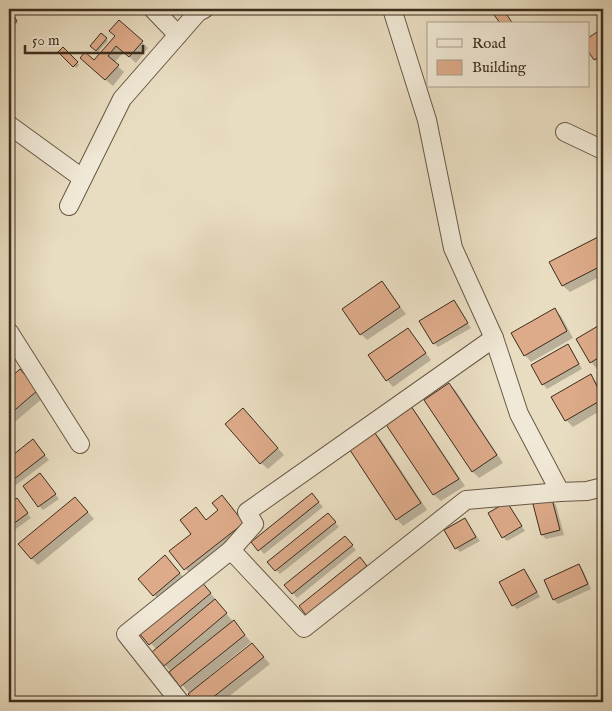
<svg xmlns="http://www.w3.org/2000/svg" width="612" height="711" viewBox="0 0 612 711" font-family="'IM FELL English',serif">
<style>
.shadow{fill:#0003}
.building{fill:#deab8a;stroke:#3c2d1d}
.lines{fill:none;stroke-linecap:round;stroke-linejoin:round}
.street-casing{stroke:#675946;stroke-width:20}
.street{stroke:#f1e9d7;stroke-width:18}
</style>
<rect width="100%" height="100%" fill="#e9ddc1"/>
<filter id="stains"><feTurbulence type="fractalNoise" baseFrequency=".004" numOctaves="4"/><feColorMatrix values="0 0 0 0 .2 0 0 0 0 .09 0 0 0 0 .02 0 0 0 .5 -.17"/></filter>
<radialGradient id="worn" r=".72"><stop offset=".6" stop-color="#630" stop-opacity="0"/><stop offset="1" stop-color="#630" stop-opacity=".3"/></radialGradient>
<g class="shadow">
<polygon points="9,9 18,23 9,29"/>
<polygon points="176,9 186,9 181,14"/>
<polygon points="603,30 603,62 599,64 588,49 588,39"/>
<polygon points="101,35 108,41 98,52 92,46"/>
<polygon points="116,36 142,42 148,48 136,63 124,52 114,63 124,72 113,86 88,65 94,62"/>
<polygon points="63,49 79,65 76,68 60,52"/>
<polygon points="602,236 603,238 603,275 570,292 563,286 551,263"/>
<polygon points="382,283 406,314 367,340 361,334"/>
<polygon points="454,302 471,328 438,347 434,343"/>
<polygon points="554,309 561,316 573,338 531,362 525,355"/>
<polygon points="603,325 603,365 597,369 591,362 577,340"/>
<polygon points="408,329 431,360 393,387 387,380"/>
<polygon points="567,345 572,350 582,369 547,389 543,384"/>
<polygon points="20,371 44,397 9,427 9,381"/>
<polygon points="590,376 597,383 603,393 603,409 573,427 566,420"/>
<polygon points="449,384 456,391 503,463 479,478 473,472 425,400"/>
<polygon points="410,408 417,414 465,486 441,501 434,495 387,423"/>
<polygon points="250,417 284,455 268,469 261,463"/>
<polygon points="373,432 380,438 427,510 403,526 397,519"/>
<polygon points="33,441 49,460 12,488 9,484 9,459"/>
<polygon points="40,475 59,499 43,510 39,506"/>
<polygon points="17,499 31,518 9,534 9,505"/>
<polygon points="316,499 323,507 264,554 253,542"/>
<polygon points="551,500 556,505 564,535 546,539 542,535"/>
<polygon points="507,503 525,531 507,541 503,537"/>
<polygon points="82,505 94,519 38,565 31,558"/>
<polygon points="196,509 207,521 220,511 250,530 192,576 171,551 192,535"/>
<polygon points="332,519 339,527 280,574 276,570"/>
<polygon points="465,520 480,541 460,552 456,548"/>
<polygon points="349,542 356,550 297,598 293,593"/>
<polygon points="169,561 184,578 158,599 140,579"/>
<polygon points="364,563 370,571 311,618 307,614"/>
<polygon points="578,566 583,570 591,589 558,604 554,600 545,581"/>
<polygon points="524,570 528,575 540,597 517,609 513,605"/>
<polygon points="207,589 217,601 216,602 251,642 206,679 207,680 259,652 270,664 222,702 197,702 154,652 157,650 141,633"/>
</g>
<g class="building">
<polygon points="9,9 17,21 9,26"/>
<polygon points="503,9 513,24 501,24 494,15"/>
<polygon points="119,20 143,41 129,57 116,46 108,56 119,65 105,80 80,58 85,52 94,60 115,36 109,31"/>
<polygon points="603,28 603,55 594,60 588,51 588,38"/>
<polygon points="101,33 107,38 96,51 90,46"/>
<polygon points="63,47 78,62 73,67 58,52"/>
<polygon points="602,235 603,265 562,286 549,262"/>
<polygon points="382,281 400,307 360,335 342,309"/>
<polygon points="454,300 468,323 433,344 419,321"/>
<polygon points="555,308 567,331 524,356 511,333"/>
<polygon points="603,323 603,355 590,363 576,339"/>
<polygon points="408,328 426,353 386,381 368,355"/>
<polygon points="568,344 579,364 542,385 531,365"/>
<polygon points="20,369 38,390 9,415 9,379"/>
<polygon points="591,374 603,399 565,421 551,397"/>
<polygon points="449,383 497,455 472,472 424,400"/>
<polygon points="411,406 459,479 433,495 385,423"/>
<polygon points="243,408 278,448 260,464 225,424"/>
<polygon points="373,430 421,503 396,520 348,447"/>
<polygon points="33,439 45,455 9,483 9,458"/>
<polygon points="40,473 56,494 38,507 23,486"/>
<polygon points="312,493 319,502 258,551 251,542"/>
<polygon points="222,495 244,523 184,570 169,551 191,534 180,520 196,507 206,520 218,510 212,503"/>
<polygon points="75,497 88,512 31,559 18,544"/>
<polygon points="17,498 28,513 9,527 9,504"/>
<polygon points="552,499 560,530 541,535 533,504"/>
<polygon points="507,502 522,526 502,538 488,513"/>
<polygon points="328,513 336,522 275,571 267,562"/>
<polygon points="465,518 476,537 455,549 444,530"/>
<polygon points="345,536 353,545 292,594 284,585"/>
<polygon points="165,555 180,573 153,596 138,579"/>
<polygon points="360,557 367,566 306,615 299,606"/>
<polygon points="579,564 588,584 553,600 544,580"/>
<polygon points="524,569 537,592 512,606 499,582"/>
<polygon points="201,581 211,593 149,645 139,633"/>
<polygon points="215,599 227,613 164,666 152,652"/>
<polygon points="234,620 245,635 180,687 169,672"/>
<polygon points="252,643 264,657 207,702 195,702 188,694"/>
</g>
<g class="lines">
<defs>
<g id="street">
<polyline points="153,9 178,35"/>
<polyline points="392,9 427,120 453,248 494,338 519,414 560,492 587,491 603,487"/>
<polyline points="9,125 82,178"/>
<polyline points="565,132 603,150"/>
<polyline points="69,206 122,99 198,12 204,9"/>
<polyline points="9,332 80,444"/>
<polyline points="231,550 254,524 247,512 494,338"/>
<polyline points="180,702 126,634 231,550 304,628 466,500 560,492"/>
</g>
</defs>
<use href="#street" class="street-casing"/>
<use href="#street" class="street"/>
</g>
<rect width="612" height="711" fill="none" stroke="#e9ddc1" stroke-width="30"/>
<rect x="10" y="10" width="592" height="691" fill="none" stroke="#3c2d1d" stroke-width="2.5"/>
<rect x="15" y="15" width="582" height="681" fill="none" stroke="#3c2d1d"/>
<rect x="427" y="22" width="162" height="65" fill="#f1e9d7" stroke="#a99e8d"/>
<rect x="437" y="39" width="25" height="8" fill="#f1e9d7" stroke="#a99e8d"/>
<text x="472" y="48" font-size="15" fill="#3c2d1d">Road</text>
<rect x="437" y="60" width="25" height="15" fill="#deab8a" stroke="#a99e8d"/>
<text x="472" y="72" font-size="15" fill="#3c2d1d">Building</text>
<path d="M25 45v8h118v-8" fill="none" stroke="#3c2d1d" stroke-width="2.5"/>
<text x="32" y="45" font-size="15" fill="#3c2d1d" stroke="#f1e9d7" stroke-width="4" paint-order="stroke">50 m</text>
<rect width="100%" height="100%" filter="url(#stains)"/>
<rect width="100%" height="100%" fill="url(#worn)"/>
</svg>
